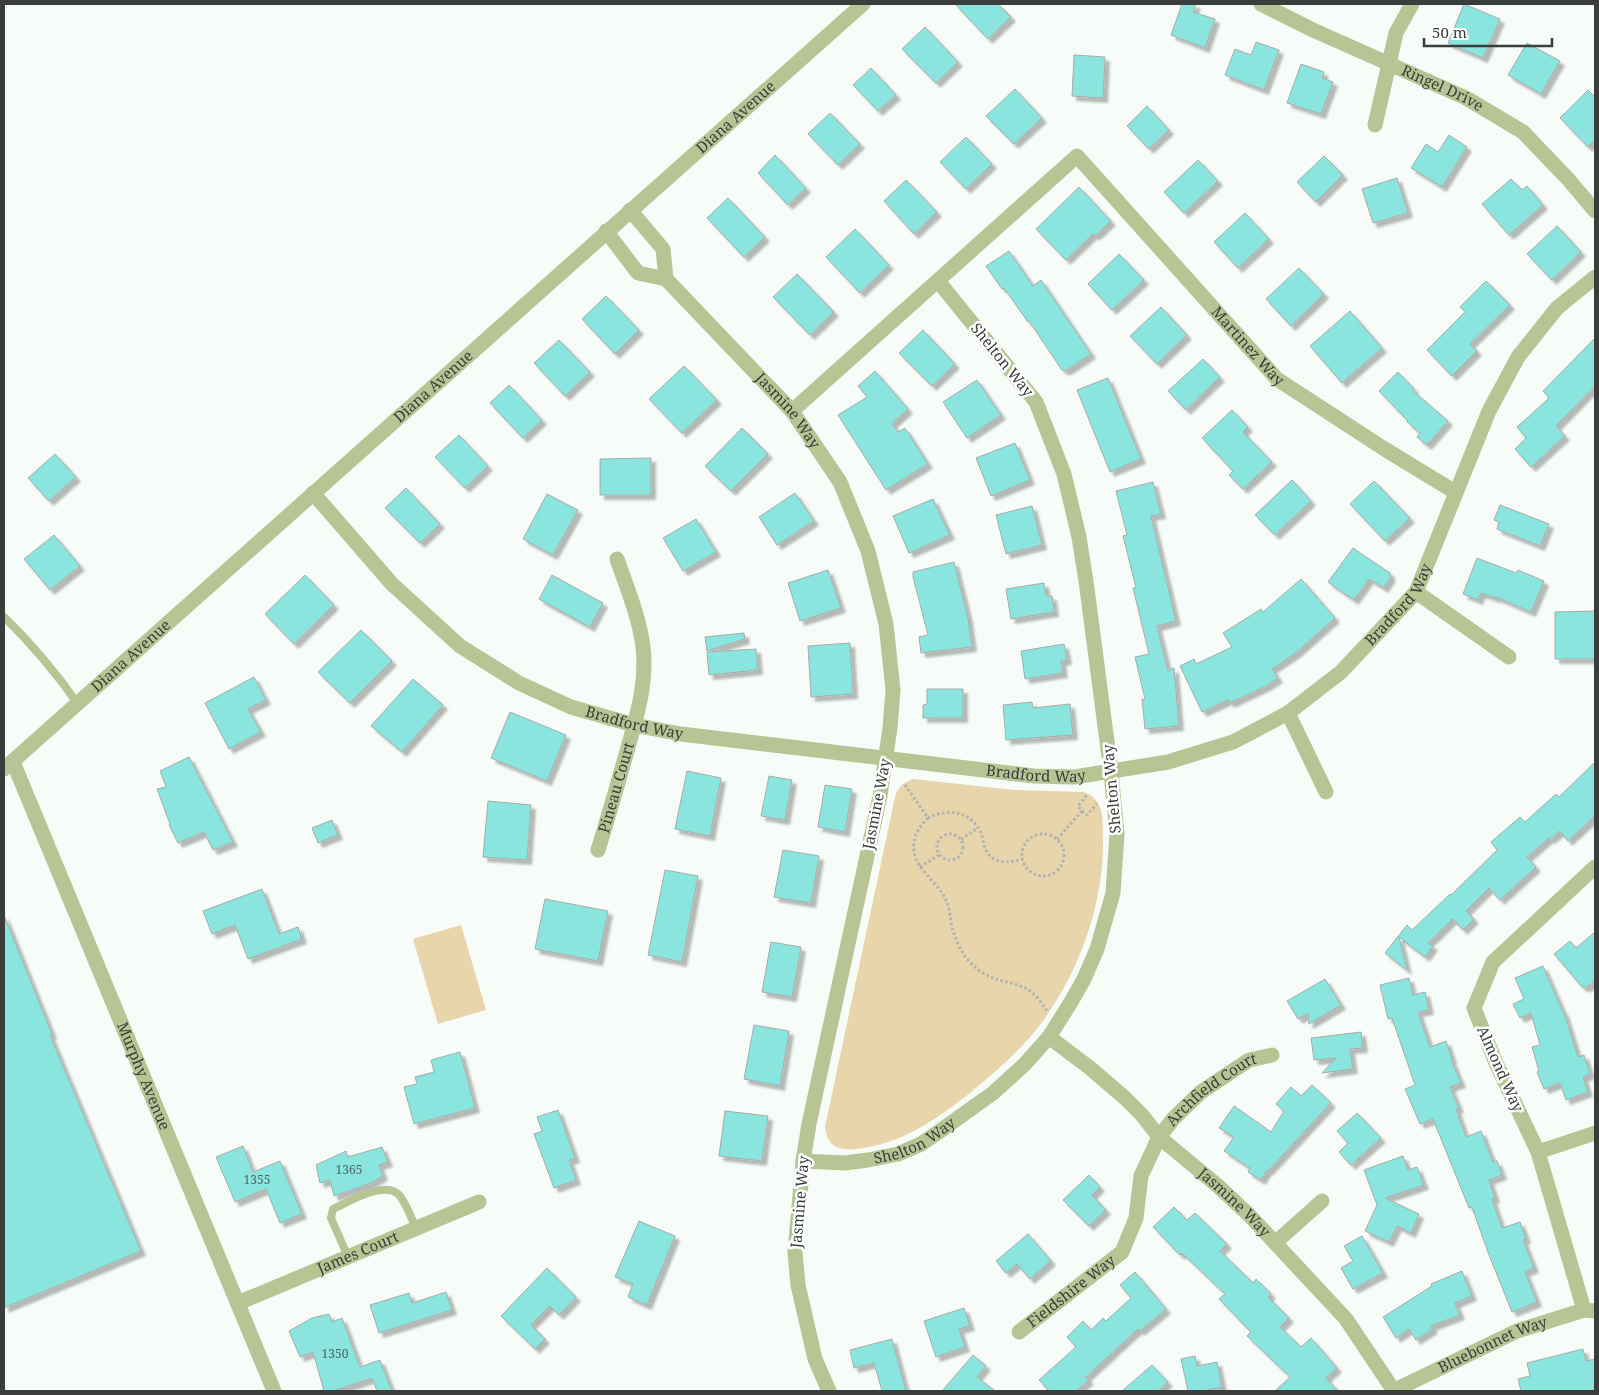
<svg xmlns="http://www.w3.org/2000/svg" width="1599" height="1395" viewBox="0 0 1599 1395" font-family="'Noto Serif',serif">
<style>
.green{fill:#e9d5ab}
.building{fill:#89e5dd;stroke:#a6acab;filter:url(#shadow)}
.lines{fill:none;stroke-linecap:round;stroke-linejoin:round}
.path{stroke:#b0b4b1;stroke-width:3;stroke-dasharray:2.5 2.5;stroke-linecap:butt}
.service{stroke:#b7c493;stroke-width:8}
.minor{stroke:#b7c493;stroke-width:15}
.labels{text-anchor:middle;stroke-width:5;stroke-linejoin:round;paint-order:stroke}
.number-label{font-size:12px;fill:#4e6764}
.street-label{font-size:15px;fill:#3b3d3c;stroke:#fff}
</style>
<defs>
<filter id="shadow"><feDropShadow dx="4.5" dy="4.5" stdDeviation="1" flood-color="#0004"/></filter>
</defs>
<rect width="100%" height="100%" fill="#f7fcf8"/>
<g class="green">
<path d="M913 779 1015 790 1084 792C1107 801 1102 824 1103 844 1103 906 1079 971 1043 1021 1022 1049 997 1071 970 1093 935 1120 902 1144 856 1149 838 1151 827 1146 825 1127L895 797C898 787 903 782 913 779Z"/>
<polygon points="461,925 486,1010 438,1024 413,939"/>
</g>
<g class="building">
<polygon points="955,4 998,4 1011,17 988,39"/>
<polygon points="1182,4 1196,4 1193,12 1215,19 1205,48 1171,35"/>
<polygon points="1464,4 1500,19 1483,58 1448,43"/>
<polygon points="925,27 958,62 936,83 902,49"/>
<polygon points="1256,42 1279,50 1264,90 1225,75 1235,49 1251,55"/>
<polygon points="1527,43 1560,61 1541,94 1508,75"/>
<polygon points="1074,55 1105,57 1103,98 1072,96"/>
<polygon points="1301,64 1324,72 1322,78 1333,82 1321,114 1287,103"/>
<polygon points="871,68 896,95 878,111 853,85"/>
<polygon points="1015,89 1042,118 1014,144 986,116"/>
<polygon points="1588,90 1595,97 1595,140 1588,147 1560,118"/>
<polygon points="1147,106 1169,130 1149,149 1127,126"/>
<polygon points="830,113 860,144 838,165 808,134"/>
<polygon points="1449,135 1467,147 1442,187 1411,168 1426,144 1438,152"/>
<polygon points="966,137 992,164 966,189 940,162"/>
<polygon points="775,155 806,188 788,205 758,173"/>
<polygon points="1324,156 1343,175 1316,202 1297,182"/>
<polygon points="1198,160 1218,181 1184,213 1164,192"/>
<polygon points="1397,178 1408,213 1373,223 1362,189"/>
<polygon points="1511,179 1522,190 1527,186 1543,205 1509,235 1482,204"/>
<polygon points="906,180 937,212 914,234 884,201"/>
<polygon points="1079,187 1111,221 1095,236 1093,234 1066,260 1036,229"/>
<polygon points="728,198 765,237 744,257 707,218"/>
<polygon points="1245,213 1269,239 1238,268 1214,242"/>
<polygon points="1557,226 1581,252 1552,280 1527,254"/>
<polygon points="855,229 889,265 860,293 826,257"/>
<polygon points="1009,251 1033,286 1041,280 1091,354 1067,370 1062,370 1029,321 1028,322 1004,288 1002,289 986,266"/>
<polygon points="1119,254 1144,280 1112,310 1088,284"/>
<polygon points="1299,268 1324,294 1291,326 1266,299"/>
<polygon points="797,274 834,312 810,335 773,297"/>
<polygon points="1486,281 1510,305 1470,344 1477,351 1452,376 1427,350 1465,312 1460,307"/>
<polygon points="606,296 639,330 615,354 582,319"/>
<polygon points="1161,307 1187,335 1157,364 1130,336"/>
<polygon points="1350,311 1382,348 1342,383 1310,346"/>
<polygon points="923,330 955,364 932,386 899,353"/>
<polygon points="1595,338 1595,386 1556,426 1565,436 1531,467 1515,449 1526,438 1517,427 1549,398 1543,391"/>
<polygon points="559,340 590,372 565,396 534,363"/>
<polygon points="1203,359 1220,377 1186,410 1168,391"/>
<polygon points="684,366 717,400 682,433 649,399"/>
<polygon points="875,371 908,409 892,424 898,432 905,428 928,464 886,490 838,415 867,397 858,386"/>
<polygon points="1398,372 1414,389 1413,391 1448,421 1427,445 1417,437 1420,433 1407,422 1408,421 1379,391"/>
<polygon points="1108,378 1141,459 1110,472 1077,390"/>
<polygon points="977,380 1001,415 967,438 943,402"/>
<polygon points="509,385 542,420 523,438 490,403"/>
<polygon points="1232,410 1248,427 1243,432 1272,462 1243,489 1229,475 1233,471 1202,438"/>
<polygon points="742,428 768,454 731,491 705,466"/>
<polygon points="459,435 488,466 465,488 435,457"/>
<polygon points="1015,443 1030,480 991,496 976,458"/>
<polygon points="55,454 76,477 49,501 28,478"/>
<polygon points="651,458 651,495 600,495 600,459"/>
<polygon points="1292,480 1311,501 1275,535 1255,515"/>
<polygon points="1374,481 1410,518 1385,541 1350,504"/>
<polygon points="1153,482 1161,514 1151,516 1176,621 1157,626 1168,671 1174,668 1179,726 1145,729 1142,699 1145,699 1135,657 1149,654 1133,588 1136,588 1123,536 1127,535 1116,491"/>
<polygon points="406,488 440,524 420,543 385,508"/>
<polygon points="795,493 814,521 777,545 759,517"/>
<polygon points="547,494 578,510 553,555 523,539"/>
<polygon points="933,499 950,535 909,553 893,516"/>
<polygon points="1500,505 1549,524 1540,546 1497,529 1499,522 1494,520"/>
<polygon points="1032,506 1042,545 1006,554 996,515"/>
<polygon points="696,519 716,552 683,571 663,538"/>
<polygon points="54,535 80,566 50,590 24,559"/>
<polygon points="1353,548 1390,573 1390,578 1384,588 1369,579 1354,600 1328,582"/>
<polygon points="1477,558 1516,573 1518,570 1544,581 1531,612 1496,597 1495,598 1481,593 1478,600 1463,594"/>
<polygon points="954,562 968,618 972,647 921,653 919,637 928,635 913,577 913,572"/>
<polygon points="828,570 841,608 800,621 788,583"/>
<polygon points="305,575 334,605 294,644 265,614"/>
<polygon points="552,575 603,603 590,627 539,599"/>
<polygon points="1301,579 1335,618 1297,652 1272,669 1278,678 1266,686 1230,703 1228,700 1202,712 1180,666 1194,659 1196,664 1232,647 1223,633 1261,609 1263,612"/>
<polygon points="1044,583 1046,596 1052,596 1054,612 1011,619 1006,589"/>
<polygon points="1595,611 1595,659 1555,659 1555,612"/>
<polygon points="361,630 392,661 350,703 318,672"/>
<polygon points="744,633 745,639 707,651 705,637"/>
<polygon points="850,643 853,694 811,697 808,646"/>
<polygon points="1064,644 1067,660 1061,661 1063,673 1025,679 1021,651"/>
<polygon points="756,649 758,670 709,675 707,652"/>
<polygon points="254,677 266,700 248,709 261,732 229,749 205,703"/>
<polygon points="413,679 443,705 402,752 371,726"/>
<polygon points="927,689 963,689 963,718 923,718 923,705 927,704"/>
<polygon points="1032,702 1033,708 1070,704 1073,735 1006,740 1003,705"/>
<polygon points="510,712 566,735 547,781 491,758"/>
<polygon points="189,757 233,842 213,850 204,832 178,843 169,825 170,824 157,789 166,787 160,771"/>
<polygon points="1595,762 1595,816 1568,841 1560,831 1551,839 1549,838 1527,857 1536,867 1500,900 1489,888 1466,911 1474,919 1463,930 1453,919 1428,943 1433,946 1425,957 1399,937 1407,970 1385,953 1407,925 1412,930 1450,894 1451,895 1497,850 1491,842 1520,817 1525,822 1556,794 1559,797"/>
<polygon points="687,771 721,778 710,836 675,829"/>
<polygon points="769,776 792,780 785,820 761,816"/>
<polygon points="825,785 852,789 845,832 818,827"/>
<polygon points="488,801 531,805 527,860 483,857"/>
<polygon points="332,820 338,835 318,843 312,828"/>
<polygon points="783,850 819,856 811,903 774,897"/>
<polygon points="665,870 698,876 682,962 648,955"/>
<polygon points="262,889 279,934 298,927 302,939 248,959 235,925 212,934 203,911"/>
<polygon points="545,899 608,911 598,961 535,949"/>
<polygon points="4,915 52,1034 50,1035 141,1251 4,1308"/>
<polygon points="1595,932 1595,981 1587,987 1582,987 1554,954 1570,941 1576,948"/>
<polygon points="771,942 801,947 792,997 762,992"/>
<polygon points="1543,966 1563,1012 1564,1012 1578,1057 1584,1055 1590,1074 1583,1077 1588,1092 1566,1100 1560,1083 1544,1089 1537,1072 1539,1071 1532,1047 1540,1045 1531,1013 1520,1018 1513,1004 1524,999 1515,978"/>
<polygon points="1409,978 1413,995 1425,992 1429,1010 1418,1012 1430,1047 1446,1041 1452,1059 1451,1059 1461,1083 1450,1087 1459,1108 1456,1109 1466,1137 1481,1131 1493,1162 1497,1161 1502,1175 1489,1180 1495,1198 1492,1199 1502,1228 1520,1222 1526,1239 1523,1240 1534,1268 1525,1272 1537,1302 1512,1312 1489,1255 1472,1207 1469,1208 1433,1119 1420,1124 1405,1089 1415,1085 1392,1018 1388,1019 1380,985"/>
<polygon points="1325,979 1341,1005 1309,1024 1308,1013 1298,1019 1287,1001"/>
<polygon points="754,1025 789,1031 780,1086 744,1079"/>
<polygon points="1361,1032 1363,1048 1350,1049 1353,1069 1322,1073 1336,1058 1314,1060 1311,1038"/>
<polygon points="460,1052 475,1108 414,1124 404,1087 417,1084 415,1077 434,1072 431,1060"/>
<polygon points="1312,1085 1331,1103 1268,1171 1267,1170 1261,1180 1248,1172 1250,1168 1224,1151 1234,1137 1219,1128 1234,1106 1271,1132 1284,1111 1276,1104 1291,1087 1301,1096"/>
<polygon points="558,1110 575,1158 569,1160 576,1180 554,1188 534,1134 542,1131 537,1117"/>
<polygon points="725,1111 768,1116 762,1161 719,1156"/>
<polygon points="1357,1113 1381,1138 1351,1165 1339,1152 1348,1143 1337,1131"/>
<polygon points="243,1146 253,1172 280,1161 302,1214 280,1223 266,1189 235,1202 216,1157"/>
<polygon points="382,1147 388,1162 379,1165 383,1176 371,1183 334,1196 330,1180 320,1183 316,1165 346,1151 348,1157"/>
<polygon points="1403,1156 1408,1170 1417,1167 1424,1185 1385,1198 1419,1214 1411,1233 1397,1226 1389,1242 1365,1231 1377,1205 1364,1170"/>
<polygon points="1089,1175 1100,1187 1092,1195 1106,1210 1089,1226 1063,1200"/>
<polygon points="1174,1207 1187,1220 1195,1213 1227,1244 1220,1251 1253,1283 1256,1279 1271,1294 1268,1297 1289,1318 1280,1327 1301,1347 1311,1338 1337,1368 1326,1378 1338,1391 1275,1391 1290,1377 1247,1336 1251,1332 1219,1299 1225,1294 1182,1253 1180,1255 1153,1227"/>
<polygon points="639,1221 675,1236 647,1305 628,1297 633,1284 615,1277"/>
<polygon points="1028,1234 1051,1261 1030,1279 1017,1264 1006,1273 996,1261"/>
<polygon points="1362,1236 1383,1273 1353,1289 1341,1268 1353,1261 1344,1246"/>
<polygon points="547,1268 576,1297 559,1315 550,1306 531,1325 545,1339 535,1349 501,1316"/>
<polygon points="1462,1271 1472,1296 1455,1303 1460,1315 1431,1326 1433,1329 1416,1340 1409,1329 1396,1338 1383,1317 1432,1286 1431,1284"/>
<polygon points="1135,1272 1166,1309 1140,1331 1138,1329 1086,1377 1089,1380 1076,1391 1049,1391 1039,1380 1076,1347 1067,1337 1083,1321 1091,1330 1103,1318 1106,1321 1131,1298 1120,1285"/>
<polygon points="446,1292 452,1310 379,1333 370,1305 409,1293 412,1303"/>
<polygon points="964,1308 970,1326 959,1329 965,1347 936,1357 924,1321"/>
<polygon points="329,1314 332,1322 342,1318 360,1367 380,1360 392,1391 377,1391 372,1378 333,1391 324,1391 313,1352 300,1357 289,1331 312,1318"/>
<polygon points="892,1339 906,1391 882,1391 874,1363 854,1368 850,1350"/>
<polygon points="1583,1349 1586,1361 1595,1359 1595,1391 1521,1391 1518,1379 1530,1376 1527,1363"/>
<polygon points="973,1355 986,1366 977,1377 995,1391 942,1391"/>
<polygon points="1195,1356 1197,1366 1217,1362 1222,1387 1202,1391 1188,1391 1181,1359"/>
<polygon points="1152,1365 1168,1382 1158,1391 1122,1391"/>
</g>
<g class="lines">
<g class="path">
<path d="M905 785 928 818C948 808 971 811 981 833 983 838 983 843 985 848 992 865 1008 863 1022 859"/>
<polyline points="1082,811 1087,815 1097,804"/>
<path d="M928 818C919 827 912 837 914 851 916 869 936 881 945 898 950 908 950 917 952 927 956 942 963 957 975 967 994 984 1012 979 1030 991 1037 996 1042 1004 1047 1011"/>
<circle cx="950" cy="847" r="13"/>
<circle cx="1043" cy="855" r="21"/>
<polyline points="961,839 978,828"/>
<polyline points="1057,839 1082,811 1078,806 1087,795"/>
<polyline points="920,867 939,855"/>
</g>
<g class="service">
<path d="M4 617C33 645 54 670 78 704"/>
<path d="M348 1257 331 1218 333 1209C348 1202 383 1181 398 1194 405 1200 412 1220 416 1228"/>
</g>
<g class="minor">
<path id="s1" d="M1261 4 1313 30 1466 98 1523 132 1568 179 1595 211"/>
<polyline points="1375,125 1396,33 1412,4"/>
<polyline points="630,210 663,249 666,279"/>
<path id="s2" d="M606 231 638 273 666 279 792 411 840 482 868 551 886 624 893 690 890 728 880 796 809 1124 803 1161 795 1252 798 1285 815 1359 829 1391"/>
<path id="s3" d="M792 411 1077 156 1277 379 1383 448 1455 492"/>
<path id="s4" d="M313 493 392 584 460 646 519 683 571 707 634 725 681 734 1034 776 1074 777 1168 762 1233 742 1288 713 1341 672 1416 592 1489 411 1518 357 1557 308 1595 277"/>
<polyline points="1416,592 1509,657"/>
<polyline points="1288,713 1326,792"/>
<path id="s5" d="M13 762 274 1391"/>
<path id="s6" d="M4 769 863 4"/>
<path id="s7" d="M598 850C609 815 619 779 629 744 638 712 647 681 643 647 639 616 627 588 617 559"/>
<path id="s8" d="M1049 1037 1090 1068 1125 1098 1142 1115 1159 1137 1218 1186 1250 1216 1346 1319 1394 1391"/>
<polyline points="1538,1152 1595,1133"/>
<path id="s9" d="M803 1161 845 1163 868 1160 898 1154 921 1144 940 1131 993 1093 1024 1065 1049 1037 1071 1002 1084 979 1097 949 1113 893 1117 834 1111 772 1086 581 1079 537 1064 474 1036 402 938 281"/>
<polyline points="1275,1243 1322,1201"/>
<path id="s10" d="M238 1303 479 1202"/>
<polyline points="1584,1310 1538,1152 1496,1063 1474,1008 1493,962 1595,867"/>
<path id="s11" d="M1019 1332 1122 1252 1136 1218 1141 1176 1159 1137 1174 1118 1201 1092 1249 1060 1272 1055"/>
<path id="s12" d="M1393 1391 1517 1331 1584 1310 1595 1311"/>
</g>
</g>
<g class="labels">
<g class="number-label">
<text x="349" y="1174">1365</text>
<text x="257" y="1184">1355</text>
<text x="335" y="1358">1350</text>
</g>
<g class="street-label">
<text dy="5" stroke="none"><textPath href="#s1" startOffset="200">Ringel Drive</textPath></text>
<text dy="5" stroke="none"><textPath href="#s6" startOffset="980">Diana Avenue</textPath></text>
<text dy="5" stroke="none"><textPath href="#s3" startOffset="638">Martinez Way</textPath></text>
<text transform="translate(1002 360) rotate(51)" y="5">Shelton Way</text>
<text dy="5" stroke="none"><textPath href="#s6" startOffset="575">Diana Avenue</textPath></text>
<text dy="5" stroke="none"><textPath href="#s2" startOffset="261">Jasmine Way</textPath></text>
<text dy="5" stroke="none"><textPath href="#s4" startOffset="1230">Bradford Way</textPath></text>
<text dy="5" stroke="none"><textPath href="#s6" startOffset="170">Diana Avenue</textPath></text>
<text dy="5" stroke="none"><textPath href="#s4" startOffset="405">Bradford Way</textPath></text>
<text dy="5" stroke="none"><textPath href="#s4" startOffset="810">Bradford Way</textPath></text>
<text dy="5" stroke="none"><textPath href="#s7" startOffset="65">Pineau Court</textPath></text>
<text transform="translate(1112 789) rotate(-95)" y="5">Shelton Way</text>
<text transform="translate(877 804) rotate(-79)" y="5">Jasmine Way</text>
<text transform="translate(1500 1069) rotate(66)" y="5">Almond Way</text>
<text dy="5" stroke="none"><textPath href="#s5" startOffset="340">Murphy Avenue</textPath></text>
<text dy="5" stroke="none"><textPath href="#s11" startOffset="324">Archfield Court</textPath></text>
<text dy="5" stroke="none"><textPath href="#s9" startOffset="116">Shelton Way</textPath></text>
<text transform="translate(800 1202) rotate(-85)" y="5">Jasmine Way</text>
<text dy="5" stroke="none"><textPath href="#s8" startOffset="249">Jasmine Way</textPath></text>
<text dy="5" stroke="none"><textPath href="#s10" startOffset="130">James Court</textPath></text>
<text dy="5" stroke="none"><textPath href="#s11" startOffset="66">Fieldshire Way</textPath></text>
<text dy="5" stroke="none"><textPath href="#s12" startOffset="110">Bluebonnet Way</textPath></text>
</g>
</g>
<rect width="1599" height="1395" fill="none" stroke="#3b3d3c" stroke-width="10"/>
<path d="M1424 38v8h128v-8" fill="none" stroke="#3b3d3c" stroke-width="2.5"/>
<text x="1432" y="38" font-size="15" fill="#3b3d3c" stroke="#ffffff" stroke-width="4" paint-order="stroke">50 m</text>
</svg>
